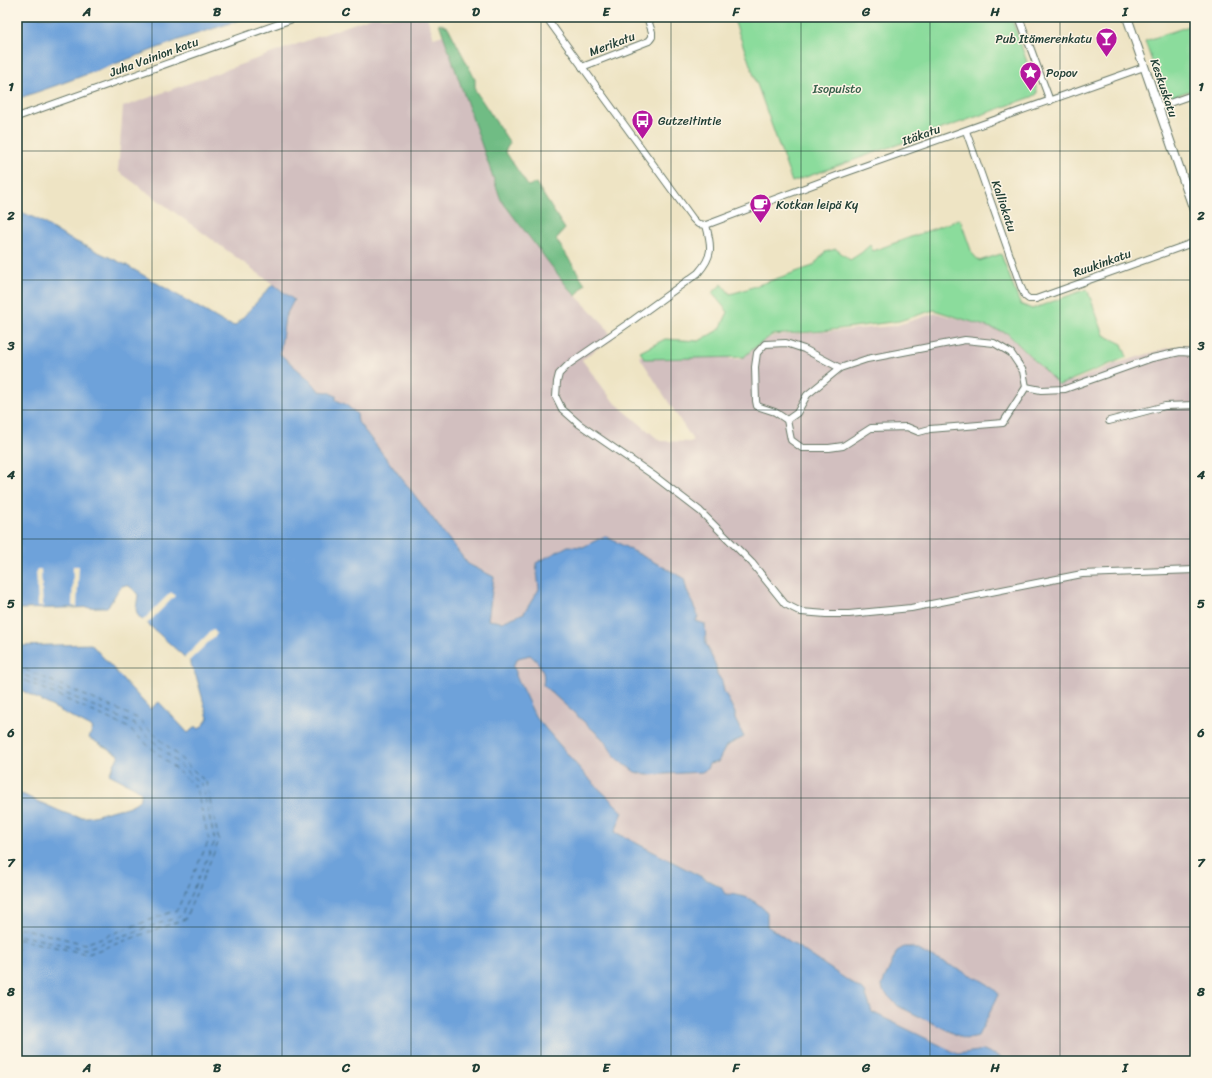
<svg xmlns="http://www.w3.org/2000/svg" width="1212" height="1078" viewBox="0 0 1212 1078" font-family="Sriracha,sans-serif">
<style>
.industrial{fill:#d2bfbf}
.green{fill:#8bdc9c;stroke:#558c68}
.forest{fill:#70bc84;stroke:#487c5c}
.water{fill:#6ea2da;stroke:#467087}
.pier{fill:#eee4c4}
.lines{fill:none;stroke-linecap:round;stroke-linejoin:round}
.ferry{stroke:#375b66;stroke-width:1;stroke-dasharray:5 4;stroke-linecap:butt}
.street-casing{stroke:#677766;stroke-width:8}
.secondary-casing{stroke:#677766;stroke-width:10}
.street{stroke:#fff;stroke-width:6}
.secondary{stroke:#fff;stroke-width:8}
.grid{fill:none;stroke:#1f3d34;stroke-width:1;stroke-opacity:0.55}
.labels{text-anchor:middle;stroke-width:3;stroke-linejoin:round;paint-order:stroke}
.poi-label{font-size:12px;fill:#1f3d34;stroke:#fcf5e5;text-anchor:start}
.street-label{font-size:12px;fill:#1f3d34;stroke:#fcf5e5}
.park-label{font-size:12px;fill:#355d49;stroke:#fcf5e5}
.neatline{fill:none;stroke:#1f3d34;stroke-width:1.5}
.grid-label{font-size:13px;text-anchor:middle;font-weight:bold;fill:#1f3d34}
</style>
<rect width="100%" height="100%" fill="#fcf5e5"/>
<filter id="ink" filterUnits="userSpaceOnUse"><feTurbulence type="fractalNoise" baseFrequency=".025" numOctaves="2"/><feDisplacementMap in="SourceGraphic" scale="8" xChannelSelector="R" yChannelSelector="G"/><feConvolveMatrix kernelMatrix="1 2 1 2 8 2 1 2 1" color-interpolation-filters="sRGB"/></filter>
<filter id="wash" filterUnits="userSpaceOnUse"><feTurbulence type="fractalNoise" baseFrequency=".012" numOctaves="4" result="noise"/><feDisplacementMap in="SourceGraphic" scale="16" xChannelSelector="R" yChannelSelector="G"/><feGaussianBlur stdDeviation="0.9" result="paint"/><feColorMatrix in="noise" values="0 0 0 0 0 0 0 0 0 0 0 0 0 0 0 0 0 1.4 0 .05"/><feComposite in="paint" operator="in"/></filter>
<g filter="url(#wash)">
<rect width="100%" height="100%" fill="#eee4c4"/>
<polygon class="industrial" points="372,17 427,17 434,38 446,34 569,289 604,324 613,339 595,350 582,360 613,401 660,441 694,442 639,356 724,352 730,359 741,359 748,351 760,342 774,336 894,326 936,313 1012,332 1014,340 1060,378 1074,381 1115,364 1164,349 1195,343 1195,1061 1009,1061 984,1050 958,1054 872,1012 865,992 767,926 767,912 741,895 725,894 721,886 615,832 623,812 587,777 535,715 516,676 516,672 513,666 518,658 531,654 537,660 542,669 544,677 543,685 602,738 617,759 713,764 722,755 726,746 744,737 734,719 735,713 724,691 722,681 717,674 716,666 706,644 705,624 696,621 698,616 687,591 684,578 605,536 583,547 568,546 524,613 502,622 488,620 494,577 468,564 358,422 357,414 336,400 328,392 319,391 312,382 280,354 285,317 273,284 118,171 123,107"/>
<g class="green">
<polygon points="733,17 1011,17 1037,90 1037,94 1032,97 792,182"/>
<polygon points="1195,24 1195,89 1165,99 1145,41"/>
<polygon points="960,219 972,253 979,261 1001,254 1020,304 1032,309 1087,289 1104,335 1122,344 1127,357 1059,385 1007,333 934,310 899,321 823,331 772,335 754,348 744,357 645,359 640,352 665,339 699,341 720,329 728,312 712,293 722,284 730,294 741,291 813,266 825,252 836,249 850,260 861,253 870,245 873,251"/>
</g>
<polygon class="forest" points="439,23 448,27 475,79 475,90 510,143 505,151 528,186 536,183 565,229 556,239 585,284 576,296 569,289 501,200"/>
<g class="water">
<path d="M17 17H248C227 25 205 31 184 38 129 59 73 80 17 99Z"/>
<path d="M17 210 39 220 66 237 126 265 225 323 235 326 273 284 294 300 285 317 280 354 312 382 319 391 328 392 336 396V400L345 404 357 414 358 422 468 564 494 577 488 620 502 622 524 613 539 589 536 563 568 546 583 547 605 536 684 578 687 591 698 616 696 621 705 624 706 644 716 666 717 674 722 681 724 691 735 713V719L744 737 726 746 718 762 709 764 707 769 702 772 647 775 635 772 617 759 602 738 543 685C546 672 540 663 530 655L518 658 513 666 516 672V676L535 716 587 777 623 812 615 832 721 887 725 894C745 895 752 898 767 912V926L865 992 872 1012 958 1054 984 1050 1009 1061H17V794C25 793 32 800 39 802 52 807 66 815 80 817 91 818 103 813 114 810 124 808 134 806 141 798V793L136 788 109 774 119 755 89 738 93 728 17 688V646L91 644 150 709 159 702 188 733 196 726 199 729 205 723 208 718 197 679 190 662 148 624 140 618 137 614 136 609 138 595C120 571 117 598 107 607L17 609Z"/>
<polygon points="904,947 911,947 979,979 989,985 999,994 978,1036 965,1039 898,1006 883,991 882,985 897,951"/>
</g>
<g class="pier">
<polygon points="73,566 79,566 77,607 72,606"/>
<polygon points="41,569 43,607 38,607 36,570"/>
<polygon points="171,592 175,596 147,624 142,621"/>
<polygon points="213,629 217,634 188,662 184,658"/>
</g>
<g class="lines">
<g class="ferry">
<polyline points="17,666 137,718 206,782 219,841 185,919 88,954 17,939"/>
<polyline points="17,672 134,724 202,785 215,841 181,916 85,949 17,935"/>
<polyline points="17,677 127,727 196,787 209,840 177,910 85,944 17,927"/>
</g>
</g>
</g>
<g filter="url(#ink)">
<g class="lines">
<defs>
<g id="street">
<polyline points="546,17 693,219 698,224 706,225"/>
<polyline points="1019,17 1050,101"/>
<polyline points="582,67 649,41 652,37 652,32 647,17"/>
<polyline points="1158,107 1195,94"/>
<polyline points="17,117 298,17"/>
<polyline points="966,131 1021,287 1025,296 1029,299 1036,299 1195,242"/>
<path d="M706 225C712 247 713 256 698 273L633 320 569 364 559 374 557 382 556 397 562 409 579 424 653 475 700 511 752 563 785 604 801 612 826 614H849L911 608 1082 574 1195 570"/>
<polyline points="706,225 839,175 1144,67"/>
<polyline points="840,368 804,349 786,343 765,344 757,353 755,367 756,401 757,406 775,412 787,420 797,413 807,395 840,368 867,359 965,340 994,343 1011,353 1023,371 1026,387"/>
<polyline points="787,420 791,440 802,448 829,448 843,446 871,428 907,427 919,432 930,429 1003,423 1026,387 1041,390 1065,389 1152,358 1180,352 1195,353"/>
<polyline points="1109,421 1165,406 1195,405"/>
</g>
<polyline id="secondary" points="1127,17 1195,213"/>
</defs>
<use href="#street" class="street-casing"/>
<use href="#secondary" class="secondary-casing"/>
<use href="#street" class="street"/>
<use href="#secondary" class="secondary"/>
</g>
</g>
<path class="grid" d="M152 17V1061M282 17V1061M411 17V1061M541 17V1061M671 17V1061M801 17V1061M930 17V1061M1060 17V1061M17 151H1195M17 280H1195M17 410H1195M17 539H1195M17 668H1195M17 798H1195M17 927H1195"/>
<defs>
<symbol id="bar-pin" viewBox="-11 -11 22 30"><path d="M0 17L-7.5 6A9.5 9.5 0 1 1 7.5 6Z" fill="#b5179e" stroke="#fcf5e5"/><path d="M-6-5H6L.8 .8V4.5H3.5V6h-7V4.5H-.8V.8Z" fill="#fff"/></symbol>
<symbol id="sight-pin" viewBox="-11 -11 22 30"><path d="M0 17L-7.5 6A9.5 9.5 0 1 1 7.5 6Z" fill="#b5179e" stroke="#fcf5e5"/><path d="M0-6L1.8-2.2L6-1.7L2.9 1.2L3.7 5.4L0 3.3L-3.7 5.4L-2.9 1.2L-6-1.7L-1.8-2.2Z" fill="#fff"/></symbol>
<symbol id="bus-pin" viewBox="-11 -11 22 30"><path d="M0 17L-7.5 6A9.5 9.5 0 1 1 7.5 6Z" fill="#b5179e" stroke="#fcf5e5"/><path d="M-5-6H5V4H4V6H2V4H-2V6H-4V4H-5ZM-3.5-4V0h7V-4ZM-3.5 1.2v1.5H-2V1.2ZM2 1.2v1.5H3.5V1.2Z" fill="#fff"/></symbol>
<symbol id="cafe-pin" viewBox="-11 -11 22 30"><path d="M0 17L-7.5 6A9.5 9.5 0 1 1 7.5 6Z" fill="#b5179e" stroke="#fcf5e5"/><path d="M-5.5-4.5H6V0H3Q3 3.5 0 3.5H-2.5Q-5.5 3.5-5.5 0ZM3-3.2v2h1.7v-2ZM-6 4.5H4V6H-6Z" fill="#fff"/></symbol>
</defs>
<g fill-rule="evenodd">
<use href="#bar-pin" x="1094" y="26" width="25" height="34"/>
<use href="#sight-pin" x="1018" y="60" width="25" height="34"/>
<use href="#bus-pin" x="630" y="108" width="25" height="34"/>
<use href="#cafe-pin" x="748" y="192" width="25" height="34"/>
</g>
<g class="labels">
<g class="poi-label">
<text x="1092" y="43" text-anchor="end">Pub Itämerenkatu</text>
<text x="1046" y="77">Popov</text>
<text x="658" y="125">Gutzeitintie</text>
<text x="776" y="209">Kotkan leipä Ky</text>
</g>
<g class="street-label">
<text transform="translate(612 44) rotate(-21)" y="4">Merikatu</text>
<text transform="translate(154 57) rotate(-20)" y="4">Juha Vainion katu</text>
<text transform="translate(1164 88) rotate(71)" y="4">Keskuskatu</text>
<text transform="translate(921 135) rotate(-20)" y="4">Itäkatu</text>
<text transform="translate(1004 206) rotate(71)" y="4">Kalliokatu</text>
<text transform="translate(1102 263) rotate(-20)" y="4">Ruukinkatu</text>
</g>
<g class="park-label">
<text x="837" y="93">Isopuisto</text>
</g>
</g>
<rect width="1212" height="1078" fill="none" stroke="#fcf5e5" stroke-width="44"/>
<rect x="22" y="22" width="1168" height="1034" class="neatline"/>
<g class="grid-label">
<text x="87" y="16">A</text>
<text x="217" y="16">B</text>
<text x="346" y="16">C</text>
<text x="476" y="16">D</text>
<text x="606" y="16">E</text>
<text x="736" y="16">F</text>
<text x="866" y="16">G</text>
<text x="995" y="16">H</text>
<text x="1125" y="16">I</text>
<text x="11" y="91">1</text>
<text x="1201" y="91">1</text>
<text x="11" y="220">2</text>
<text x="1201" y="220">2</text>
<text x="11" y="350">3</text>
<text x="1201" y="350">3</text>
<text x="11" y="479">4</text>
<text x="1201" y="479">4</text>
<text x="11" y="608">5</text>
<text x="1201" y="608">5</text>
<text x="11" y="737">6</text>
<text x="1201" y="737">6</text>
<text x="11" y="867">7</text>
<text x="1201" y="867">7</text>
<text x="11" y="996">8</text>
<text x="1201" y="996">8</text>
<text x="87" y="1072">A</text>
<text x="217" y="1072">B</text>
<text x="346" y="1072">C</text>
<text x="476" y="1072">D</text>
<text x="606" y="1072">E</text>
<text x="736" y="1072">F</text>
<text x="866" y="1072">G</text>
<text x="995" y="1072">H</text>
<text x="1125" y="1072">I</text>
</g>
</svg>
